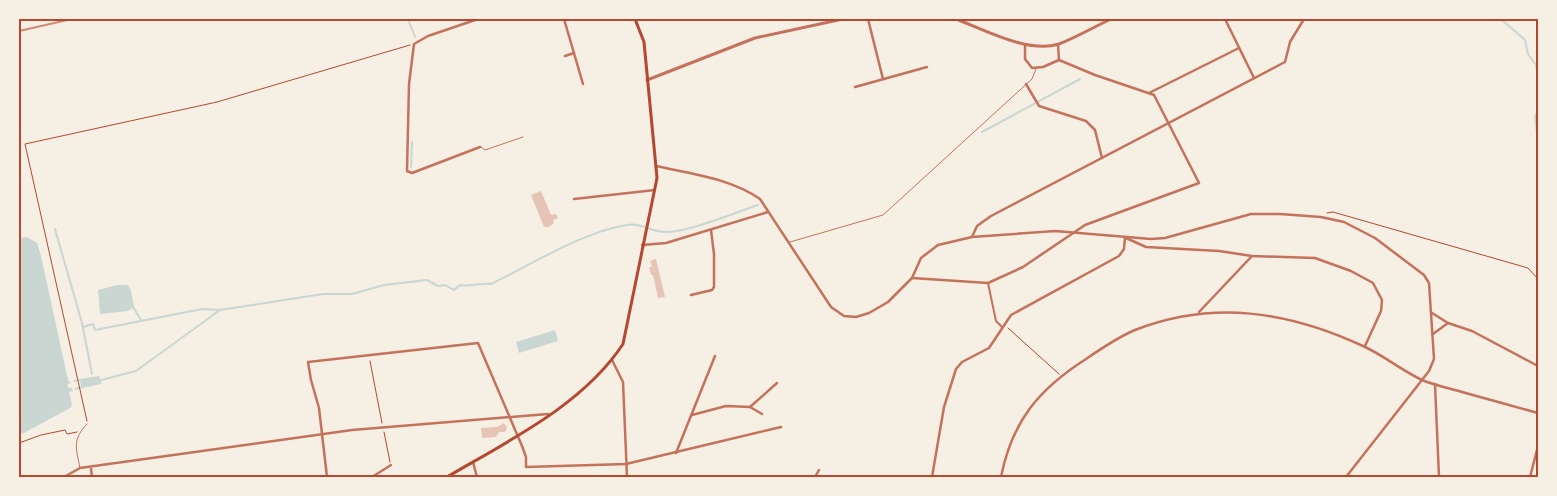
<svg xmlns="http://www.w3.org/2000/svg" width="1557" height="496" viewBox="0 0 1557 496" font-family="'PT Sans Narrow',sans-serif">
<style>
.water{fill:#c9d6d2}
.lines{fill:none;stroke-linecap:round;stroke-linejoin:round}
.stream{stroke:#c9d6d2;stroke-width:2}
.building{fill:#e6c5b7}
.path{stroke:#b5482f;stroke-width:1}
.service{stroke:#c5725c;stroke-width:1}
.pedestrian{stroke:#c5725c;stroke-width:2}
.minor{stroke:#c5725c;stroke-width:2.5}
.tertiary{stroke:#c5725c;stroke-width:3}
.secondary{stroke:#b5482f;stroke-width:3}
.rail{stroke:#cf8b77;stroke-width:2}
.neatline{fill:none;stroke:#b5482f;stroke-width:2}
</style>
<rect width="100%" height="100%" fill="#f6efe4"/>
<g class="water">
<polygon points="27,237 37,243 41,256 68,380 71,383 68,384 68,388 72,388 73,391 69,392 72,405 70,408 22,434 19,433 19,238"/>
<polygon points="117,285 128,285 131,291 134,307 128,311 100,314 98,290"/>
<polygon points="555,330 558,341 519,353 516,342"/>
<polygon points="99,376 102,383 100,384 75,390 75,388 81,386 80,381 74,382 73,380"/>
</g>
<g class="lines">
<g class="stream">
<polyline points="408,19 415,37"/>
<polyline points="1501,19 1525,40 1528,54 1536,65 1538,77"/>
<polyline points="1538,110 1535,117 1538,141"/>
<polyline points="982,132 1080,79"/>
<polyline points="411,167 412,142"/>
<polyline points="55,229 82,323 92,374"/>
<polyline points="133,307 141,320"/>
<polyline points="83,327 93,324 95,330 202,309 220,310"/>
<path d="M101 380 136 371 220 310 323 294H352L384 285 427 280 438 286 445 285 454 290 460 285C469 287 478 283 491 284 530 265 585 231 627 225 641 222 653 233 667 232 692 231 733 213 758 205"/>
</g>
</g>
<g class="building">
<polygon points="541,191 551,215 556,214 558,218 553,220 554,223 549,227 544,227 531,195"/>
<polygon points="656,259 665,297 658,298 653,275 651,275 649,267 652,267 650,261"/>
<polygon points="504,423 507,428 505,432 499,432 496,437 482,438 481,428 497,427"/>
</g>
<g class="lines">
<g class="path">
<polyline points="1327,213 1333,212 1528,268 1538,279"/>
<polyline points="1008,328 1059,374"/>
<polyline points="370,361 382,423"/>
<polyline points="87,421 25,144 217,102 410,45"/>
<polyline points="384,432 390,462"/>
<polyline points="19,443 41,435 65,430 67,434 77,432"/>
</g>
<g class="service">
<polyline points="481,147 485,150 523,137"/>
<polyline points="790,242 883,215 1032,79 1036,69"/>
<path d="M80 468C76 448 72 440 87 424"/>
</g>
<polyline class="pedestrian" points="988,283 996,321 1002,327"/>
<g class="minor">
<polyline points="478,19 428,36 414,44 409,84 407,171 412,173 480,147"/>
<polyline points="564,19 583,84"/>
<polyline points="868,19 883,79"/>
<polyline points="1225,19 1254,78"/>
<polyline points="1058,44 1059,60"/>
<polyline points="1025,45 1025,59 1032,68 1043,67 1059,60"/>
<polyline points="565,56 574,53"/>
<polyline points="1026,84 1039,106 1086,121 1095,130 1102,158"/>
<polyline points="855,87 927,67"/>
<polyline points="1149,93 1239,48"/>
<path d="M656 166C692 174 729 178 760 199L831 307 844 316 856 317 869 313 888 302 912 278 921 258 938 245 972 237 1055 231 1151 239 1165 238 1251 214H1280L1321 217 1344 222 1375 238 1424 275 1429 283 1434 359 1429 371 1346 477"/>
<polyline points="574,199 655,190"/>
<polyline points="972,237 977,226 991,216 1285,62 1290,42 1304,19"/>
<polyline points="1126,238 1146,247 1219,251 1252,256 1315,258 1351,271 1373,283 1382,300 1381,311 1365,346"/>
<polyline points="642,245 666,243 768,212"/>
<polyline points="912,278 988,283 1023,267 1085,225 1199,183 1154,95 1095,75 1059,60"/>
<polyline points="691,295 712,290 714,287 714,254 711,230"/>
<polyline points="1199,312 1252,256"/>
<polyline points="1432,313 1448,323"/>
<polyline points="1433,334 1448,323 1472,331 1538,366"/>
<polyline points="612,360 623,382 627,477"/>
<polyline points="1435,384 1439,477"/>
<polyline points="750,407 762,414"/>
<polyline points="692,415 726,406 750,407 777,383"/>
<polyline points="676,453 715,356"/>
<polyline points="473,462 477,477"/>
<polyline points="91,469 92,477"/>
<polyline points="64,477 80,468 352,430 548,414"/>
<polyline points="327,477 319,408 311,380 308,362 478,343 522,446 526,457 526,467 626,464 781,427"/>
<polyline points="372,477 391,465"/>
<polyline points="815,477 819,470"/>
<polyline points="932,477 944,407 956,369 962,362 989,348 1011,315 1119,256 1124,249 1125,237"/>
<path d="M1001 477C1012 421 1039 389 1086 359 1102 348 1118 337 1135 330 1213 300 1288 311 1363 346 1383 355 1401 370 1422 380 1434 385 1448 388 1462 392 1487 399 1513 406 1538 413"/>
<polyline points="1530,477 1538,446"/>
</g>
<g class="tertiary">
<path d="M956 19C985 30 1029 54 1059 44 1077 37 1094 27 1111 19"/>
<polyline points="647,80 755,38 843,19"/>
</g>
<path class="secondary" d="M447 477C508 441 583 405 623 344L657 178 644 42 635 19"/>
<polyline class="rail" points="19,31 72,19"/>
</g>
<rect width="1557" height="496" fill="none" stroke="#f6efe4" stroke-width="40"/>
<rect x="20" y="20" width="1517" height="456" class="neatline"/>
</svg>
